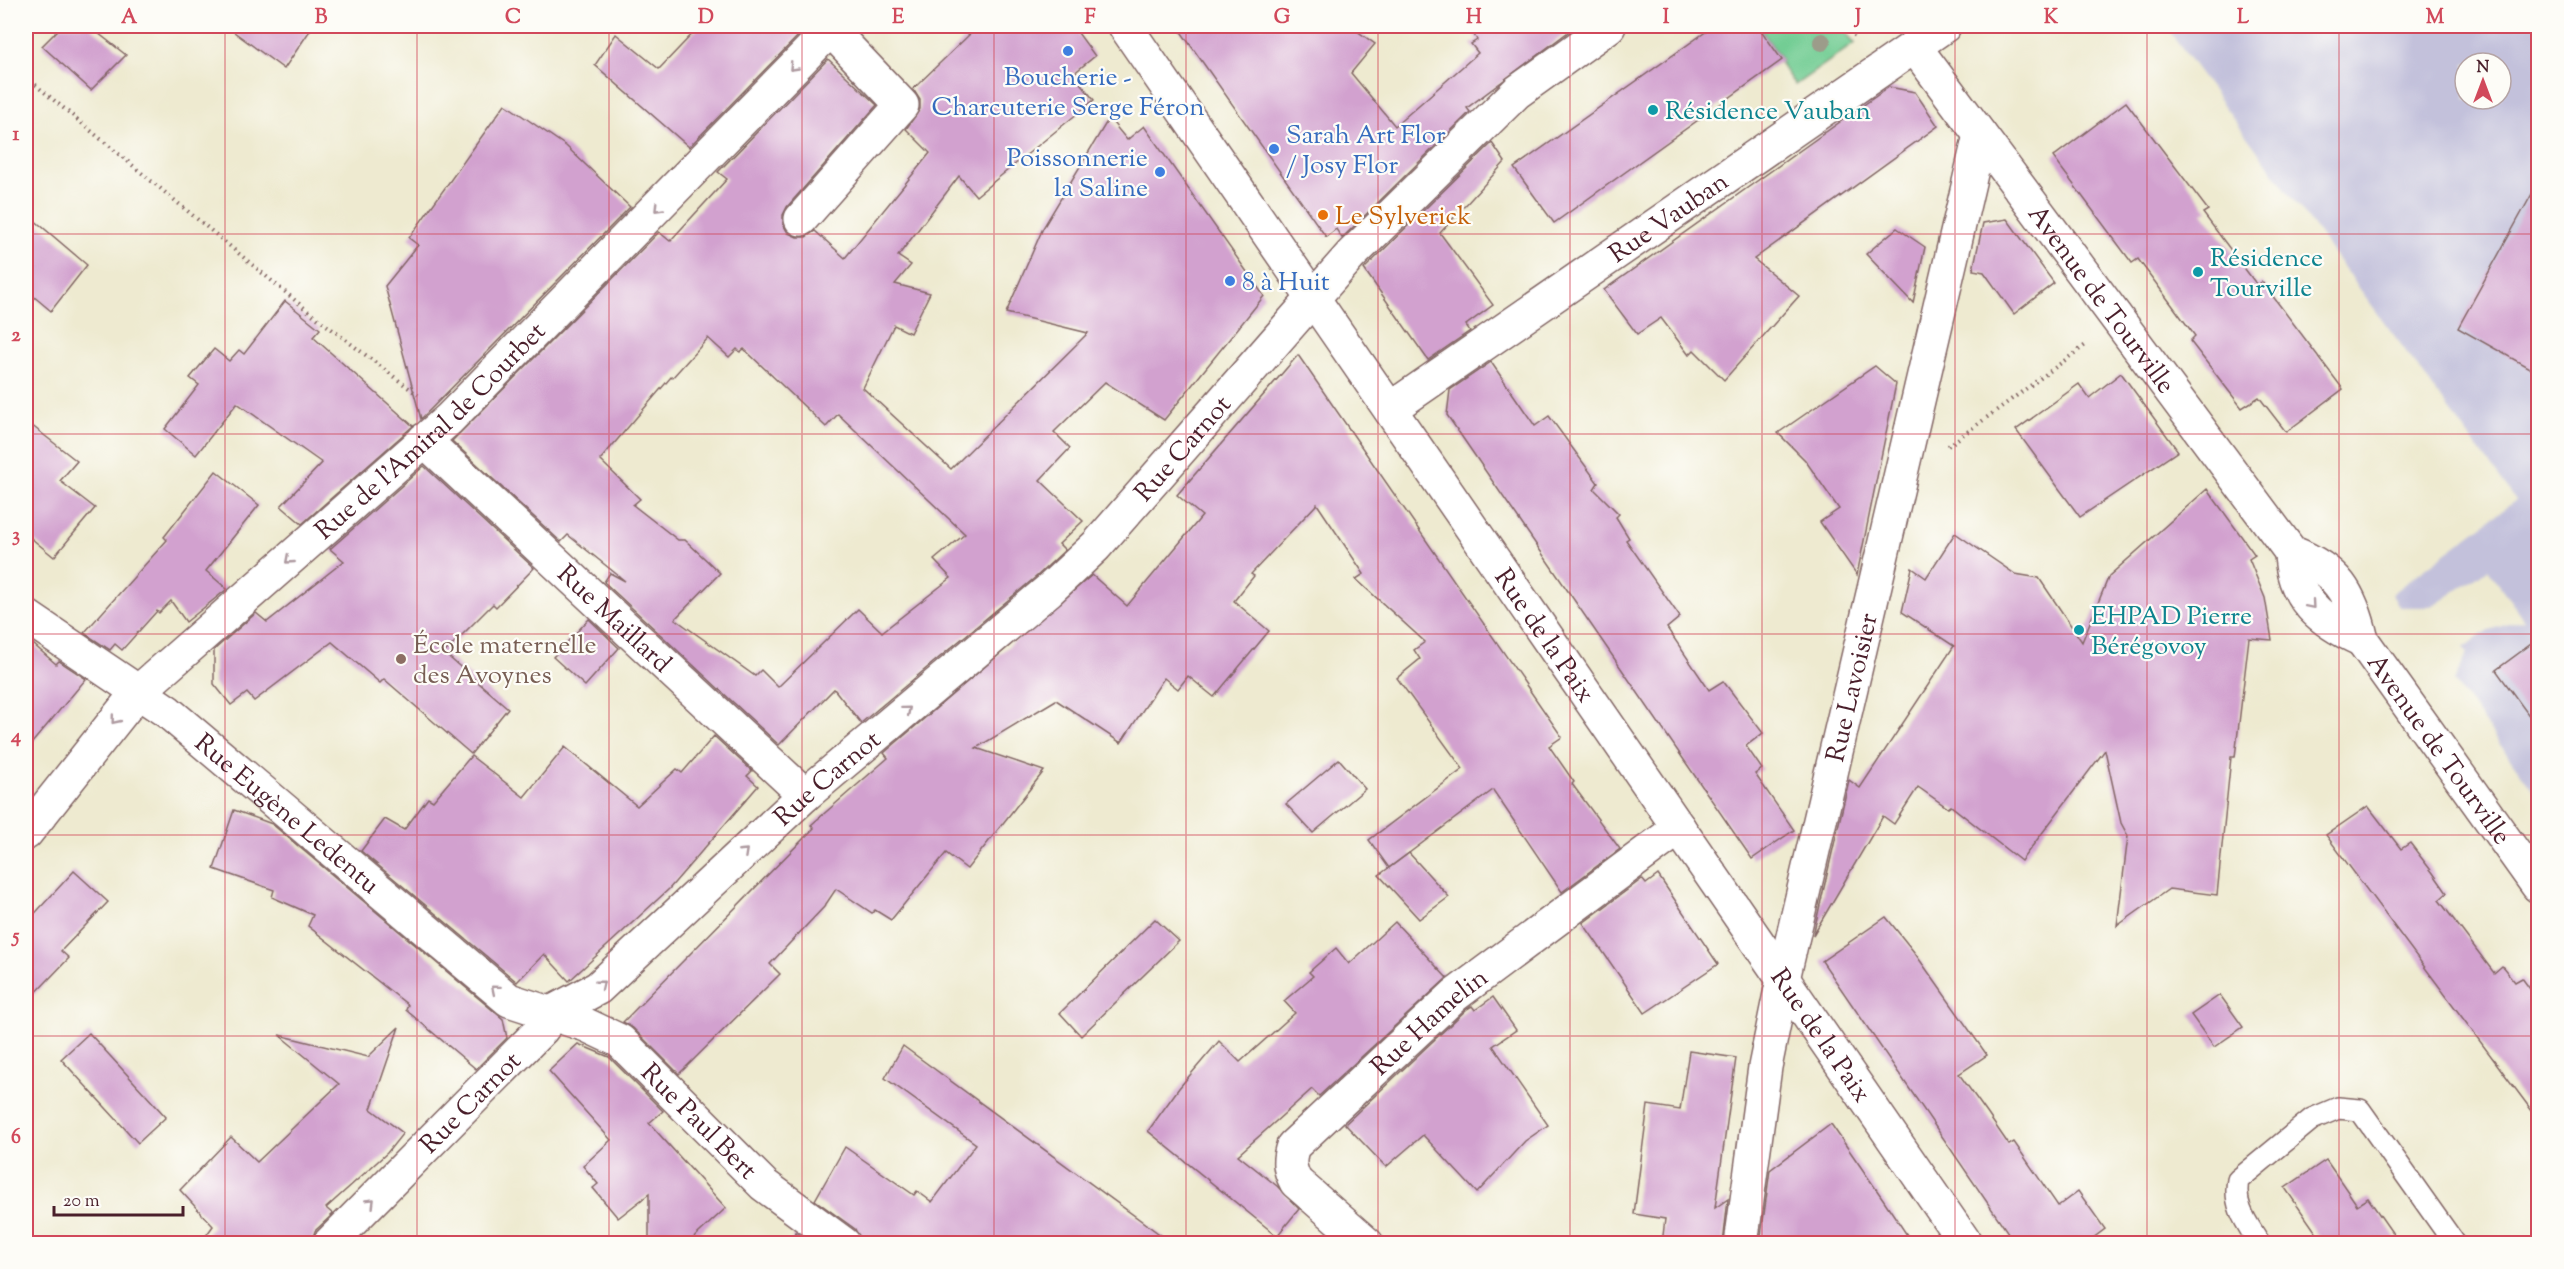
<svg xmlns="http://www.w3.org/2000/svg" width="2564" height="1269" viewBox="0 0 2564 1269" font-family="'Sorts Mill Goudy',serif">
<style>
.industrial{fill:#c3c1db;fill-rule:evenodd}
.green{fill:#73cd94;stroke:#5e7660;stroke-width:1.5}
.building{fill:#d2a1cf;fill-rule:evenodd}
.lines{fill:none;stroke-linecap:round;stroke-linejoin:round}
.service-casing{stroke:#836665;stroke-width:24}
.minor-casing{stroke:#836665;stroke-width:36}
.secondary-casing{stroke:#836665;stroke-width:36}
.path{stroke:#836665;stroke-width:4;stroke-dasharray:1.5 4.5;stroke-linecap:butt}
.service{stroke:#fff;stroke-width:21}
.minor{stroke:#fff;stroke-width:33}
.secondary{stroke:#fff;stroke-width:33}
.tree{fill:#9c9c8a}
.oneway{stroke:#ae9aa0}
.grid{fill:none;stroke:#d1495b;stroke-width:1.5;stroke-opacity:0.55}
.shop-dot{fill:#3f7fe0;stroke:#fdfcf7;stroke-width:2}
.culture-dot{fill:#0f9aa8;stroke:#fdfcf7;stroke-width:2}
.food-dot{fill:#e8710a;stroke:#fdfcf7;stroke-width:2}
.education-dot{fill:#8d6e63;stroke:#fdfcf7;stroke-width:2}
.labels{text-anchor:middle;stroke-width:4.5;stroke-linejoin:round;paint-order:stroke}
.shop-label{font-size:26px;fill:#366cbe;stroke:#fdfcf7;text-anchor:start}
.culture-label{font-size:26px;fill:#0d838f;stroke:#fdfcf7;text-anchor:start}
.food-label{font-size:26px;fill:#c56008;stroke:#fdfcf7;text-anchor:start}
.street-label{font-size:26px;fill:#4a1f2b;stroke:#fdfcf7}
.education-label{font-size:26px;fill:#785e54;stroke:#fdfcf7;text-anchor:start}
.neatline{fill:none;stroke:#d1495b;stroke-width:2}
.grid-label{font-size:20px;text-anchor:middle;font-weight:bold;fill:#d1495b}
</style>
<rect width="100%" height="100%" fill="#fdfcf7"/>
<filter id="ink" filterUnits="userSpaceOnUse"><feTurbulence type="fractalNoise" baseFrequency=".0167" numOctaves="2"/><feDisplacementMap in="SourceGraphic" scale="12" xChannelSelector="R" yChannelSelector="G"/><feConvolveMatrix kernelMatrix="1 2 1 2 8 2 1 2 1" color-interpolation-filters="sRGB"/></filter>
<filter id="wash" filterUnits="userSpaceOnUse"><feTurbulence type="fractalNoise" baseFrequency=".008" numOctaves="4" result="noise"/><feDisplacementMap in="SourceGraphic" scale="24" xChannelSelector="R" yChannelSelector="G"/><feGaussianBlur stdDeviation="1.35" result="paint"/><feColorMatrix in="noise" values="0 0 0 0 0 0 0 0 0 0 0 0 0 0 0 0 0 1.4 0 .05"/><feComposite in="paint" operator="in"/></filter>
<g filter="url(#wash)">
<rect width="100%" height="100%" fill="#eeead0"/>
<path class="industrial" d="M2165 26H2538V797L2454 681 2468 653 2464 648 2488 630 2524 620 2488 569 2432 607H2400L2391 594 2516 500ZM2465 63H2501V99H2465Z"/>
<polygon class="green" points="1758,26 1839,26 1855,43 1795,85 1779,62 1782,60"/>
<g id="blocks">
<g class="building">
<polygon points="62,26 89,26 126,55 91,90 42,46"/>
<polygon points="226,26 313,26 284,69"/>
<polygon points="700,26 792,26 801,33 689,147 595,65 616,34 659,69"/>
<path d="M983 26H1073L1095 56 1073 74 1094 100 976 196 959 176 898 256 911 265 895 284 930 293 910 333 894 325 863 388 951 469 1088 333 1006 313 1043 228 1109 118 1127 140 1144 126 1264 296 1164 420 1105 382 1054 432 1070 448 1040 480 1083 521 1059 544 1065 550 1037 576 861 723 834 689 779 745 604 582 610 573 625 581 568 535 561 542 452 441 659 232 670 241 727 179 718 172 828 59 877 105 787 207 783 215V224L788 233 797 237H806L815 231 845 258 930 153 906 129 920 109V100L913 89 970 34ZM708 338 729 357 737 349 740 352 744 349 826 427 838 414 965 534 934 560 951 578 882 632 858 609 778 687 761 670 755 676 675 619 720 573 685 540H678L633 505 640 499 600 460 671 377 672 378Z"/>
<polygon points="1177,26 1350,26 1375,44 1351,73 1395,126 1478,53 1471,44 1477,40 1469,26 1576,26 1467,108 1470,112 1342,238 1336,229 1326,237"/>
<polygon points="1714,26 1758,26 1782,60 1554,223 1514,168"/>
<polygon points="1889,87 1915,92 1938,126 1754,259 1799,296 1724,380 1694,350 1689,355 1661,318 1637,334 1604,290"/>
<polygon points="2126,102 2208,210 2203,213 2257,285 2262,282 2343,389 2286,432 2259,397 2242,408 2190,341 2195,336 2138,259 2132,263 2053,157"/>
<polygon points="505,104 566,146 630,207 421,419 385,286 418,245 409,238"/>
<polygon points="1492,143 1505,162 1440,233 1493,305 1466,325 1470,331 1428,360 1364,269"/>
<polygon points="2538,183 2538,373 2458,328"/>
<polygon points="26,213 87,265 51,311 26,290"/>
<polygon points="2007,219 2054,283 2014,314 1984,272 1973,270 1983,223"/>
<polygon points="1897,228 1925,247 1913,303 1866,254"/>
<polygon points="285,301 320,329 313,337 413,426 302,524 281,506 322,463 237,403 196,455 165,429 199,385 190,378 214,349 229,361 239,350 244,354"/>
<polygon points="1298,355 1562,737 1549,746 1574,782 1572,784 1620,849 1562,892 1493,790 1389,868 1369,840 1463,769 1397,678 1420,659 1414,650 1425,642 1356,579 1364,574 1317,504 1251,574 1254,576 1234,601 1269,631 1214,697 1188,676 1178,689 1164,678 1121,743 1056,700 976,748 1044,771 967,869 946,853 891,920 875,910 872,913 836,889 824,907 770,964 780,974 679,1074 633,1028 623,1022 814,828 811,825 888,758 884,753 1092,575 1127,606 1202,516 1177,495"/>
<polygon points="1491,362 1535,426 1549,416 1598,483 1594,489 1619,514 1616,517 1629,538 1626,540 1680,617 1667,628 1709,690 1723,681 1763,733 1746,746 1762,769 1755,774 1794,830 1752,859 1447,415 1450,390"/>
<polygon points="1875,366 1896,384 1857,575 1820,522 1839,509 1805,460 1778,433"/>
<polygon points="2121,373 2178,451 2080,517 2016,430 2079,384 2089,398"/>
<polygon points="26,421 77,461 60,481 95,508 54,557 26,534"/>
<polygon points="424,466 534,568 496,607 493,604 444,653 508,708 471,754 384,679 380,683 332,642 254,701 247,693 231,705 214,684 214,650 256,613 267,622 344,561 330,549"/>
<polygon points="216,471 259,505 206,571 227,589 186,622 171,601 159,613 157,611 122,650 115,644 110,650 84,633 167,540 164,537"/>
<polygon points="2207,489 2255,555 2249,559 2265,598 2272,640 2249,638 2235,757 2231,757 2217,895 2169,889 2117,926 2128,836 2121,823 2105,750 2021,861 1951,806 1948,808 1918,787 1894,824 1883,816 1813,935 1849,780 1860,788 1954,646 1902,612 1912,568 1926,578 1955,533 2015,574 2039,578 2082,642 2109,576"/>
<polygon points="589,619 619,648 585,686 553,657"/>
<polygon points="26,638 56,664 59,661 86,679 26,750"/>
<polygon points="2538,639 2538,728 2496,670"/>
<polygon points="714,736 752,771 747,776 758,786 669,889 569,981 544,954 517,982 361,851 385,819 404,830 428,798 433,801 471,756 524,797 565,747 637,806 677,769 682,773"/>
<polygon points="1339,759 1365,789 1313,833 1286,804"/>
<polygon points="2368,806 2401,849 2410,843 2433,873 2447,893 2439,900 2494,973 2502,966 2515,982 2522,978 2538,1000 2538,1119 2326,835"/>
<polygon points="234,810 272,824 503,1019 507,1038 476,1069 406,1010 408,1005 308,926 313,915 272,897 274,890 214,869"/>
<polygon points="1409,853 1449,897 1419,919 1379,875"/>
<polygon points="74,871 108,902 61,951 69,958 26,1003 26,920 27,922"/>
<polygon points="1658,875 1718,964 1645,1013 1583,923 1642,879 1646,884"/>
<polygon points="1886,917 1914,952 1987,1055 1959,1074 1987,1113 2009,1145 2014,1142 2058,1206 2078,1191 2105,1229 2085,1244 2008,1244 2013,1240 1822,961"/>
<polygon points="1155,919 1179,941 1081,1036 1060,1013"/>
<polygon points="1395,922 1447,978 1319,1096 1312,1089 1238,1155 1277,1186 1299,1209 1277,1236 1148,1131 1179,1088 1219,1041 1240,1062 1295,1013 1284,1001 1313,976 1309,972 1336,948 1349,964"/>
<polygon points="2220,995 2243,1027 2214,1047 2191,1015"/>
<polygon points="1493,997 1516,1030 1493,1046 1548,1125 1525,1141 1477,1193 1423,1135 1386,1167 1345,1124 1467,1009 1472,1006 1475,1010"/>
<polygon points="399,1027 371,1109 403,1133 387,1153 326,1208 333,1214 315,1231 311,1244 200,1244 213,1226 180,1190 231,1137 257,1162 339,1084 279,1035 368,1057"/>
<polygon points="89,1033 166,1117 138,1143 61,1059"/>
<polygon points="578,1044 609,1057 663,1111 649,1123 726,1208 687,1244 649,1244 649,1194 618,1218 593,1188 598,1184 583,1166 611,1140 549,1071"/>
<polygon points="903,1046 1173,1244 862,1244 855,1229 815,1200 845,1147 914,1195 917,1191 932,1202 976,1144 885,1078"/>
<polygon points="1689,1051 1736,1058 1715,1208 1728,1199 1723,1244 1662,1244 1665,1219 1634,1214 1648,1105 1680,1110"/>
<polygon points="1831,1124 1883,1199 1913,1244 1760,1244 1770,1170"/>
<polygon points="2326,1160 2357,1205 2368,1198 2400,1244 2324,1244 2285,1188"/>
<polygon points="796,1232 812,1244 790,1244"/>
</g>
</g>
</g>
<g filter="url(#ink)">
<use href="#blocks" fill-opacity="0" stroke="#836665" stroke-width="1.5"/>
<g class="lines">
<defs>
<path id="service" d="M2260 1244C2246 1222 2233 1206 2238 1180L2312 1119 2338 1108 2360 1110 2455 1244"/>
<g id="minor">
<path id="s1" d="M1914 46 2291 552C2337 570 2351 592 2362 640L2538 886"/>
<polyline points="801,219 902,105 827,26"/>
<path id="s2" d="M1390 409 1944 26"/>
<path id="s3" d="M424 440 805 795"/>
<path d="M2291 552C2292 599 2322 622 2362 640"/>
<path id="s4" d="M26 616 168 712 509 1000 586 1025 620 1041 764 1185 844 1244"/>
<path id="s5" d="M26 833 137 693 449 419 834 26"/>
<path id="s6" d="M329 1244 543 1028 547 1015 598 988 805 795 1049 590 1096 546 1351 255 1517 92 1609 26"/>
<path id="s7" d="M1367 1244 1296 1182C1289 1169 1288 1160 1293 1146L1455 995 1679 828"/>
<path id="s8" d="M1741 1244 1765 1067 1783 979 1980 135"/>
</g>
<g id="secondary">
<path id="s9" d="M1125 26 1966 1244"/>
</g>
</defs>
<use href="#service" class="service-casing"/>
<use href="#minor" class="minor-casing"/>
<use href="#secondary" class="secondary-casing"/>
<g class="path">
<polyline points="1846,26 1857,38"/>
<polyline points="26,77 308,311 418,395"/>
<polyline points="1948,446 2087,344"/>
</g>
<use href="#service" class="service"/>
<use href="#minor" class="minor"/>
<use href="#secondary" class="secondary"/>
</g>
<circle class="tree" cx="1822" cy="42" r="9"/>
<defs><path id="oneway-chevron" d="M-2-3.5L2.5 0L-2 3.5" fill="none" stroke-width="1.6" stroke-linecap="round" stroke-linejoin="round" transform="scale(1.5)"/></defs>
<g class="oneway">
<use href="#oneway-chevron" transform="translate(793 67) rotate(134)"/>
<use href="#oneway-chevron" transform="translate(658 208) rotate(134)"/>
<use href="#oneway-chevron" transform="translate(289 560) rotate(139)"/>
<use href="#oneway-chevron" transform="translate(2311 605) rotate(49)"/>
<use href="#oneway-chevron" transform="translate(907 710) rotate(-40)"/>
<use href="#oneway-chevron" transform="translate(115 720) rotate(129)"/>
<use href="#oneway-chevron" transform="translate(744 852) rotate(-43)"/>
<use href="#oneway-chevron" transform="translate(601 984) rotate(-39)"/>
<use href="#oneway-chevron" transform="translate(495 989) rotate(-140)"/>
<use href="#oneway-chevron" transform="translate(371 1202) rotate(-45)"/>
</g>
</g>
<path class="grid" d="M225 26V1244M417 26V1244M609 26V1244M802 26V1244M994 26V1244M1186 26V1244M1378 26V1244M1570 26V1244M1762 26V1244M1955 26V1244M2147 26V1244M2339 26V1244M26 234H2538M26 434H2538M26 634H2538M26 835H2538M26 1036H2538"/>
<g class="shop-dot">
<circle cx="1068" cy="51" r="6"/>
<circle cx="1274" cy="149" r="6"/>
<circle cx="1160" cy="172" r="6"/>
<circle cx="1230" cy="281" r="6"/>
</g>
<g class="culture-dot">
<circle cx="1653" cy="110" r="6"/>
<circle cx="2198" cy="272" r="6"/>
<circle cx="2079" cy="630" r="6"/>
</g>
<circle class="food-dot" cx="1323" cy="215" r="6"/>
<circle class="education-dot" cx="401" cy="659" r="6"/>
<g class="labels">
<g class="shop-label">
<text x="1068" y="85" text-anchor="middle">Boucherie -<tspan x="1068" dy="30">Charcuterie Serge Féron</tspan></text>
<text x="1286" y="143">Sarah Art Flor<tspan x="1286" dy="30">/ Josy Flor</tspan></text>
<text x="1148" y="166" text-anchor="end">Poissonnerie<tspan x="1148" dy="30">la Saline</tspan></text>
<text x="1242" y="290">8 à Huit</text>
</g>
<g class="culture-label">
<text x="1665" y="119">Résidence Vauban</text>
<text x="2210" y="266">Résidence<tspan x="2210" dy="30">Tourville</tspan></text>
<text x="2091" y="624">EHPAD Pierre<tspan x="2091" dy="30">Bérégovoy</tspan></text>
</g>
<g class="food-label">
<text x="1335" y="224">Le Sylverick</text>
</g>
<g class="street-label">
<text dy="9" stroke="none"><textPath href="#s2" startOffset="338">Rue Vauban</textPath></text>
<text dy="9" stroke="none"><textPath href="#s1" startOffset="315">Avenue de Tourville</textPath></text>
<text dy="9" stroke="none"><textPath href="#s5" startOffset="572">Rue de l'Amiral de Courbet</textPath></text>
<text dy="9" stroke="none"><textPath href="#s6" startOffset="1172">Rue Carnot</textPath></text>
<text dy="9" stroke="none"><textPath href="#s3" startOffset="261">Rue Maillard</textPath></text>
<text dy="9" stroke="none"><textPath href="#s9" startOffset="740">Rue de la Paix</textPath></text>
<text dy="9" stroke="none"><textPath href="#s8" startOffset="568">Rue Lavoisier</textPath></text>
<text dy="9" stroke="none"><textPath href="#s1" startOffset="884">Avenue de Tourville</textPath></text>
<text dy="9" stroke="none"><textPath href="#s6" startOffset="686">Rue Carnot</textPath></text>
<text dy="9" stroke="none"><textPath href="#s4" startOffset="328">Rue Eugène Ledentu</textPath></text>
<text dy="9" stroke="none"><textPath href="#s7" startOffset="316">Rue Hamelin</textPath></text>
<text dy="9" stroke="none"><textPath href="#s9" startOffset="1226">Rue de la Paix</textPath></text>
<text dy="9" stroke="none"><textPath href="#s6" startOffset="200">Rue Carnot</textPath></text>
<text dy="9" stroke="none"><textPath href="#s4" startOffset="849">Rue Paul Bert</textPath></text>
</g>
<g class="education-label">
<text x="413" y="653">École maternelle<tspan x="413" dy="30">des Avoynes</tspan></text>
</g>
</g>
<rect width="2564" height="1269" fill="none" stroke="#fdfcf7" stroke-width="66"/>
<g transform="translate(2483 81)"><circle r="28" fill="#fdfcf7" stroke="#b5a4a5" stroke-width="1.5"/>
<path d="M0-4.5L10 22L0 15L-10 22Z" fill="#d1495b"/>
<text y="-9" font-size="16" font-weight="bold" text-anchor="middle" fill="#4a1f2b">N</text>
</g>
<path d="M54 1206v9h129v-9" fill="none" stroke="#4a1f2b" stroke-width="3"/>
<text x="63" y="1206" font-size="18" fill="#4a1f2b" stroke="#fdfcf7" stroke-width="4.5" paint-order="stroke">20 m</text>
<rect x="33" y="33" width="2498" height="1203" class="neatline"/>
<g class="grid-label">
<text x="129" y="23">A</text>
<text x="321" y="23">B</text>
<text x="513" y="23">C</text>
<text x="706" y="23">D</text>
<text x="898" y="23">E</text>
<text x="1090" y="23">F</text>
<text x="1282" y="23">G</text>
<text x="1474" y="23">H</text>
<text x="1666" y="23">I</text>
<text x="1858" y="23">J</text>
<text x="2051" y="23">K</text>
<text x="2243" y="23">L</text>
<text x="2435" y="23">M</text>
<text x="16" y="140">1</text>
<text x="16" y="341">2</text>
<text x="16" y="541">3</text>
<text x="16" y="742">4</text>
<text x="16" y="942">5</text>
<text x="16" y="1143">6</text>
</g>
</svg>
